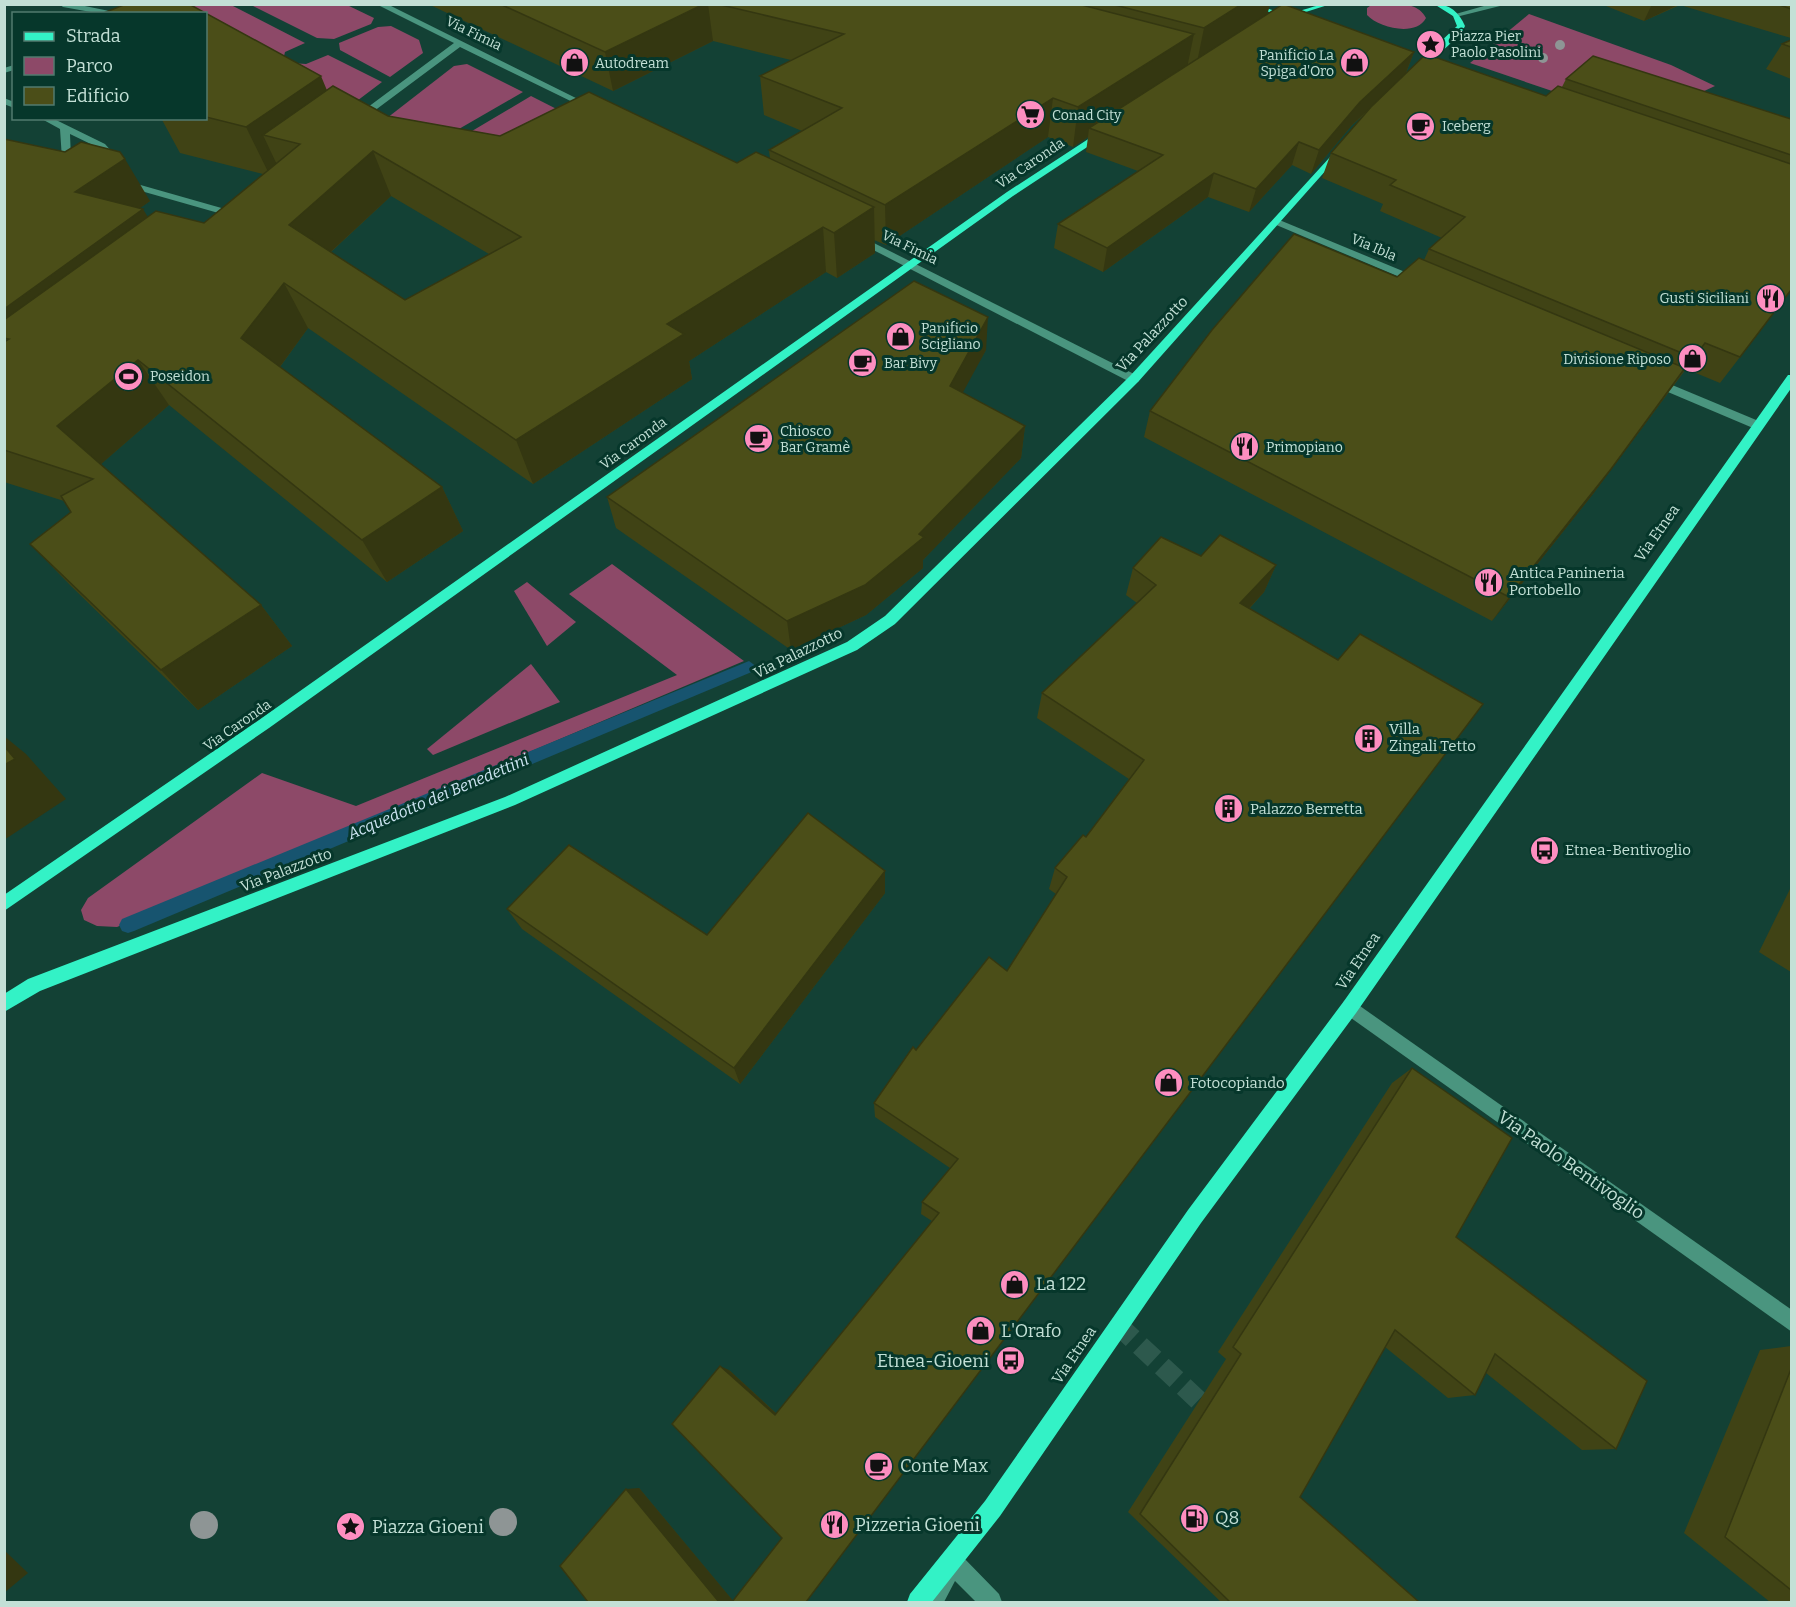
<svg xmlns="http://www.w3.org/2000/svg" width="1796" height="1607" viewBox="0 0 1796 1607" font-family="Bitter,serif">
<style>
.green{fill:#8d4968}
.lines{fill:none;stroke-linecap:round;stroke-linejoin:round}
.stream{fill:#17546f;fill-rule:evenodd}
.minor-tunnel{stroke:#2d594d;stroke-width:20;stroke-dasharray:20 10;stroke-linecap:butt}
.minor{fill:#4a957f;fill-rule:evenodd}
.major{fill:#33f2c6;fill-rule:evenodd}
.tree{fill:#8e9595}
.wall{fill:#404315;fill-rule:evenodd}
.shaded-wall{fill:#343711}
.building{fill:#4b4e18;stroke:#343711;stroke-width:1.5;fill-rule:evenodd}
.labels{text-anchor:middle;stroke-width:6;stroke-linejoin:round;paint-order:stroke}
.far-street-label{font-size:14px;fill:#c3e0d6;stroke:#06372b}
.far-poi-label{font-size:14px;fill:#c3e0d6;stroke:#06372b;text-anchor:start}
.street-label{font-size:15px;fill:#c3e0d6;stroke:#06372b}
.poi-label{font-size:15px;fill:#c3e0d6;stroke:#06372b;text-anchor:start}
.water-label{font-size:16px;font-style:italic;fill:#cde5f2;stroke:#06372b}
.near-street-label{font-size:18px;fill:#c3e0d6;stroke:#06372b}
.near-poi-label{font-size:18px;fill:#c3e0d6;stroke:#06372b;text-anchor:start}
</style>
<rect width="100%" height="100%" fill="#134135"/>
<g class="green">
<path d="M1373 4C1390 4 1417 0 1426 18 1416 37 1379 28 1367 15V8Z"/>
<polygon points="183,5 231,5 305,43 285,52 283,60 206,14 163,14"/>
<polygon points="251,5 347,5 374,18 371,24 334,39 317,38"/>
<polygon points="1529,14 1671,65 1715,86 1674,105 1564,95 1470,63"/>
<polygon points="391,26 419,40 423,53 390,77 340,50 339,43 378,27"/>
<polygon points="328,55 382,82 345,110 291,63 306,64"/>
<polygon points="467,64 523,92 419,152 369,132 454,66"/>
<polygon points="531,96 592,127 423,160"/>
<polygon points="612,564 744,661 117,927 97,926 84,920 81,910 88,898 262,773 356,806 677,675 569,594"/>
<polygon points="527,582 576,622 547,646 514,591"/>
<polygon points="531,664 560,702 433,755 427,749"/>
</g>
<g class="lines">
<polygon class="stream" points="749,661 757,667 754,671 134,931 128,933 122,931 119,925 122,919"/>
<polyline class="minor-tunnel" points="1118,1325 1212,1413"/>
<g class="minor">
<polygon points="59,4 75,4 124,14 102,14 63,7"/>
<polygon points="376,4 387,4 596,108 589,110 460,47 362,120 356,120 356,116 454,43"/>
<polygon points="1491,4 1508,4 1456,17 1452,15"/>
<polygon points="14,65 14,70 4,73 4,68"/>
<polygon points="4,98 14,102 14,108 4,104"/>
<polygon points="40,118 52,118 105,144 121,162 113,164 99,148 70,134 71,159 76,168 68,170 62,159 60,129"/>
<polygon points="123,180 232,211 234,213 229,216 120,185 118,183"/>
<polygon points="1277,219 1422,279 1423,281 1414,283 1274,224 1272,222"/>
<polygon points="856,234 1138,376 1140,379 1138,382 1130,382 852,239 851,237"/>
<polygon points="1653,377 1761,422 1763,425 1757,429 1753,428 1649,384 1649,378"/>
<polygon points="1350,999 1792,1310 1792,1332 1344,1013 1342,1007 1344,1001"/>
<polygon points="953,1552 961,1555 999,1594 1002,1602 976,1602 955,1581 944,1602 921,1602 945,1555"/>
</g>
<g class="major">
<path d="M1248 4C1262 4 1276 14 1287 13 1302 12 1315 4 1331 4L1293 16 1295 18 1291 20Z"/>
<path d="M1434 4C1450 4 1459 12 1465 26L1461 34 1419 72H1413V68L1457 26 1453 16Z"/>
<polygon points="1099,132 1107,134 1013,196 269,728 4,911 4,895 259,720 1007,192"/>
<polygon points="1341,145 1346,148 1344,150 1138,382 895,624 857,650 515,805 40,991 4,1012 4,994 28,979 505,797 847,642 885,616 1130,376"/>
<polygon points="1788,375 1792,375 1792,387 1356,1013 1201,1223 1000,1516 932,1602 907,1602 910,1594 985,1501 1188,1210 1344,1001"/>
</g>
</g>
<g class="tree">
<circle cx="1560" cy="45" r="5"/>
<circle cx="1543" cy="58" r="5"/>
<circle cx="503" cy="1522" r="14"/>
<circle cx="204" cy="1525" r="14"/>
</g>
<g class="wall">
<path d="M428 4H1270L1267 15 1414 52 1406 73 1546 96 1562 87 1566 79 1791 119V291L1720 383 1686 369 1593 494 1492 621 1144 437 1150 411 1397 277 1424 260 1429 249 1442 238 1380 211 1383 204 1322 178 1331 153 1365 114 1352 125 1311 174 1292 165 1249 212 1208 197 1103 272 1054 248 1058 224 1138 171 1086 152 1088 137 1073 147 1048 137 886 245 874 240 875 253 837 278 826 272 689 361 692 379 533 484 308 328 280 367 442 487 463 531 387 582 169 405 101 464 261 605 292 646 198 710 71 586 30 544 71 512 64 501 4 482V139L150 201 140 208 147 217 204 223 263 174 180 153 161 118H206V14L327 90 388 116 500 136 737 163 770 159 769 150 802 131 764 115 760 76 791 60 713 41 613 91ZM391 196 489 254 405 300 331 252Z"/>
<polygon points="1601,4 1791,4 1791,38 1680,5 1644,21"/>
<polygon points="1791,40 1791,79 1766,69 1782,44"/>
<polygon points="986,350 962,392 1025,426 1021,458 923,560 923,568 866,615 791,650 616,528 607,497"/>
<polygon points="1201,556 1276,565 1264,592 1250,608 806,1602 588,1602 639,1488 733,1601 782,1538 729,1370 777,1414 932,1221 921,1214 922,1202 950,1168 875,1117 874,1103 916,1050 1007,971 1056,894 1049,889 1055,868 1086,837 1129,779 1037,718 1042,693 1137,603 1126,595 1133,568"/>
<polygon points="885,871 885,893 740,1084 522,929 507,909 707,935"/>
<polygon points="1791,887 1791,972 1759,952"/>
<polygon points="1412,1068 1456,1237 1616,1449 1582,1450 1486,1373 1475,1395 1448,1398 1385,1347 1300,1497 1419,1602 1221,1602 1128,1512 1226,1359 1218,1352 1392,1083"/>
<polygon points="1791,1346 1791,1602 1770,1602 1684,1533 1760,1350"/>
</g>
<g class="shaded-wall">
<polygon points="704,4 708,4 713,41 613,91 605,52"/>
<polygon points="1239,4 1270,4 1265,22 1196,67 1204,28"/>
<polygon points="1652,4 1680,4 1644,21"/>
<polygon points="1194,34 1186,73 1089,128 1088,137 1073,147 1078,107"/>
<polygon points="1414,52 1405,75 1352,125 1311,174 1319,150 1360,102"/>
<polygon points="321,76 341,124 263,135 279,169 270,176 246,127"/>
<polygon points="1053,98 1048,137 886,245 885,205"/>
<polygon points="1299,142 1292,165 1249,212 1256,189"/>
<polygon points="373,151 391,196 311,270 289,225"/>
<polygon points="125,159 150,201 103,235 75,192"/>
<polygon points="1214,173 1208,197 1103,272 1107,248"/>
<polygon points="874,207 875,253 837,278 834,233"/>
<polygon points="143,209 169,252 4,338 4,309"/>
<polygon points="823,227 826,272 689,361 692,379 533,484 516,440 667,324"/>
<polygon points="284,283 308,328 268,383 241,338"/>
<polygon points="988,317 986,350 949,418 950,386"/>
<polygon points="138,360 169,405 93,471 57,426"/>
<polygon points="1667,394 1593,494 1492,621 1509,597"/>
<polygon points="1025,426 1021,458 923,560 923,568 866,615 791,650 787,621 919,534"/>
<polygon points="442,487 463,531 387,582 362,540"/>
<polygon points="1276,565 1264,592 1230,629 1240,603"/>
<polygon points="261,605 292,646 198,710 161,670"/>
<polygon points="4,736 26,754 66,799 4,840"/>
<polygon points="885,871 885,893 740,1084 734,1068"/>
<polygon points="720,1366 729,1370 781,1418 775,1415"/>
<polygon points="639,1488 734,1602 719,1602 626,1489"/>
<polygon points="4,1550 28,1573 4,1593"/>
</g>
<g class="building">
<polygon points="126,4 189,4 321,76 246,127 206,117 206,14 101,14"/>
<polygon points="500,4 704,4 605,52"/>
<polygon points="717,4 1078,4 1194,34 1078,107 1053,98 885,205 769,150 842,108 760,76 844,34"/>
<polygon points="1111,4 1242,4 1204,28"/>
<polygon points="1283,4 1414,52 1360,102 1319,150 1299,142 1256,189 1214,173 1107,248 1058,224 1163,155 1089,128"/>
<polygon points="1777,4 1791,4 1791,9"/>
<polygon points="1791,40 1791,47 1782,44"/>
<polygon points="1426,54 1546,96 1558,86 1791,164 1791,290 1740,357 1705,343 1694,358 1429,249 1465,217 1390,185 1396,180 1331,153 1371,107"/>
<polygon points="1593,56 1791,119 1791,155 1566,79"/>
<path d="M333 86 388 116 500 136 589 92 737 163 756 152 874 207 834 233 823 227 667 324 684 334 516 440 284 283 241 338 442 487 362 540 138 360 57 426 261 605 161 670 30 544 71 512 61 496 93 479 4 450V342L9 339 4 338V320L156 211 204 223 300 144 263 135ZM373 151 521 237 405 300 289 225Z"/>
<polygon points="4,139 65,152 81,142 120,152 125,159 75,192 143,209 4,309"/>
<polygon points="1294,234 1397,277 1419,258 1685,368 1611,469 1509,597 1150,411 1212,330"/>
<polygon points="914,281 988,317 950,386 1025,426 919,534 924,537 865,585 787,621 607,497"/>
<polygon points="1220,535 1276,565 1240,603 1338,660 1360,634 1483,704 806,1602 732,1602 782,1538 672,1424 720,1366 775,1415 939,1213 922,1202 958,1159 874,1103 913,1047 916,1050 989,957 1007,971 1067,877 1055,868 1083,835 1086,837 1144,760 1042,693 1156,585 1133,568 1161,537 1201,556"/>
<polygon points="4,746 15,759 4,765"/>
<polygon points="808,813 885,871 734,1068 507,909 569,845 707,935"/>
<polygon points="1412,1068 1512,1138 1456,1237 1647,1381 1616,1449 1495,1354 1475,1395 1395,1330 1300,1497 1419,1602 1230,1602 1140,1514 1241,1354 1233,1347"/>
<polygon points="1791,1369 1791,1590 1725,1537"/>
<polygon points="626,1489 719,1602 588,1602 560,1566"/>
</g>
<defs>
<symbol id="sight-disc" viewBox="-11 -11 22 22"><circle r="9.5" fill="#fd8ec0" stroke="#06372b"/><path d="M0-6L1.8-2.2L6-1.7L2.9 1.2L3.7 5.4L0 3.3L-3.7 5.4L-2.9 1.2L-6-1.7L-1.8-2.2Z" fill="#111"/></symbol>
<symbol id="shop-disc" viewBox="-11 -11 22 22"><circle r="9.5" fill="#fd8ec0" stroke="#06372b"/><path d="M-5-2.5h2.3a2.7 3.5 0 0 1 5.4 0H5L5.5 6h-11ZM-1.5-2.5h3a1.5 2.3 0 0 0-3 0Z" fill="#111"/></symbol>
<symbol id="supermarket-disc" viewBox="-11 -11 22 22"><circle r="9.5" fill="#fd8ec0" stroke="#06372b"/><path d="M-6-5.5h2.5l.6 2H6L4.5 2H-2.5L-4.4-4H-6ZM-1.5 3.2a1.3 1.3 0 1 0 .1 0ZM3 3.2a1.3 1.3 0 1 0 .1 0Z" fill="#111"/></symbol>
<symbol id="cafe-disc" viewBox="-11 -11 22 22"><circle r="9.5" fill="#fd8ec0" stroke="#06372b"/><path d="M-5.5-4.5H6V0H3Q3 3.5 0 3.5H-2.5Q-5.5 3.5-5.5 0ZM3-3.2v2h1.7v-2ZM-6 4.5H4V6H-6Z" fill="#111"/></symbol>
<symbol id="restaurant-disc" viewBox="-11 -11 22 22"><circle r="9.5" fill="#fd8ec0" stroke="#06372b"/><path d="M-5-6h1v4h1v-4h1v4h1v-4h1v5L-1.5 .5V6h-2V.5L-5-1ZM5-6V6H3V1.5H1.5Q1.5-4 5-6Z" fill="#111"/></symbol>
<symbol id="stadium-disc" viewBox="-11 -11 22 22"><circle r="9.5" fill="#fd8ec0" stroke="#06372b"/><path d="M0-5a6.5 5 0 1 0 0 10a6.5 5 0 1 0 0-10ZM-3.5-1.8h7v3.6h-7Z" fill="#111"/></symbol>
<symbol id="building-disc" viewBox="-11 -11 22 22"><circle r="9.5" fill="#fd8ec0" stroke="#06372b"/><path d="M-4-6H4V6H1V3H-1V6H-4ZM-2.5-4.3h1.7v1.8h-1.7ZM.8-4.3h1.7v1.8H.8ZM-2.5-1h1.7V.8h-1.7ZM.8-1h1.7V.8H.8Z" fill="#111"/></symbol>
<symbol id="bus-disc" viewBox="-11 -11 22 22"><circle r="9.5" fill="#fd8ec0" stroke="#06372b"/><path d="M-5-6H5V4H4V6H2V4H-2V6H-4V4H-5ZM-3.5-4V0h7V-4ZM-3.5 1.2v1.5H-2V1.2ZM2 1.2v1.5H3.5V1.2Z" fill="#111"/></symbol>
<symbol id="fuel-disc" viewBox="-11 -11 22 22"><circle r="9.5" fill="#fd8ec0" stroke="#06372b"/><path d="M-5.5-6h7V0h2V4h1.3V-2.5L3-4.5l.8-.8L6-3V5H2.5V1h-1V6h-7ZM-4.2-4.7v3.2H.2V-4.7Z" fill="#111"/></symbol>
</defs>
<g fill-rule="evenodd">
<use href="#sight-disc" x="1414" y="28" width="33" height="33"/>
<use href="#shop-disc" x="558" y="46" width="33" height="33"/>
<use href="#shop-disc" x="1338" y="46" width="33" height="33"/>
<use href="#supermarket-disc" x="1014" y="98" width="33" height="33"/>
<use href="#cafe-disc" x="1404" y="110" width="33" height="33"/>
<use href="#restaurant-disc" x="1754" y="282" width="33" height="33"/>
<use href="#shop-disc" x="884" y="320" width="33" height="33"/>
<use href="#shop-disc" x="1676" y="342" width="33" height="33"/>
<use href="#cafe-disc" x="846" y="346" width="33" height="33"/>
<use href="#stadium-disc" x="112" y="360" width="33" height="33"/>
<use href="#cafe-disc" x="742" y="422" width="33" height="33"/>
<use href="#restaurant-disc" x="1228" y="430" width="33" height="33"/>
<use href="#restaurant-disc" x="1472" y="566" width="33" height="33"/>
<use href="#building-disc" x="1352" y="722" width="33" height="33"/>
<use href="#building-disc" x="1212" y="792" width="33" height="33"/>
<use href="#bus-disc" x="1528" y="834" width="33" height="33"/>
<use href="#shop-disc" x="1152" y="1066" width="33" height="33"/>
<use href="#shop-disc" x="998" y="1268" width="33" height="33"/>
<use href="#shop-disc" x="964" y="1314" width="33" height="33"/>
<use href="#bus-disc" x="994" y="1344" width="33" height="33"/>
<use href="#cafe-disc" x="862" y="1450" width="33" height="33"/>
<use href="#fuel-disc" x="1178" y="1502" width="33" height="33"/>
<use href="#restaurant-disc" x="818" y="1508" width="33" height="33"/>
<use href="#sight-disc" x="334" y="1510" width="33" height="33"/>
</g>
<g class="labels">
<g class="far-street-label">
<text transform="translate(474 33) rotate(26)" y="5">Via Fimia</text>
<text transform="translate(1030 163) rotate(-34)" y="5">Via Caronda</text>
<text transform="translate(910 247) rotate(26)" y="5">Via Fimia</text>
<text transform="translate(1374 247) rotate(23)" y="5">Via Ibla</text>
<text transform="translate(633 443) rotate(-36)" y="5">Via Caronda</text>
<text transform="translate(237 725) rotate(-35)" y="5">Via Caronda</text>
</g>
<g class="far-poi-label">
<text x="1451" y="41">Piazza Pier<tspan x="1451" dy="16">Paolo Pasolini</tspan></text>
<text x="1334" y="60" text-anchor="end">Panificio La<tspan x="1334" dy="16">Spiga d'Oro</tspan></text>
<text x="595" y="68">Autodream</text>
<text x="1052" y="120">Conad City</text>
<text x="1442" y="131">Iceberg</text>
<text x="1749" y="303" text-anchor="end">Gusti Siciliani</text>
<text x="921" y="333">Panificio<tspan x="921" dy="16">Scigliano</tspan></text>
<text x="1671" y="364" text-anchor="end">Divisione Riposo</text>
<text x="884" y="368">Bar Bivy</text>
<text x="150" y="381">Poseidon</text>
<text x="780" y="436">Chiosco<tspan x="780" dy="16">Bar Gramè</tspan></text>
<text x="1266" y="452">Primopiano</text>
</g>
<g class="street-label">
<text transform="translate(1152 334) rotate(-47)" y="5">Via Palazzotto</text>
<text transform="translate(1657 533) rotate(-55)" y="5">Via Etnea</text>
<text transform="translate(798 653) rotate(-26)" y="5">Via Palazzotto</text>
<text transform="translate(286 870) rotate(-21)" y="5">Via Palazzotto</text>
<text transform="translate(1358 961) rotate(-56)" y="5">Via Etnea</text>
<text transform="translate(1074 1355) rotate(-56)" y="5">Via Etnea</text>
</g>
<g class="poi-label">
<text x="1509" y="578">Antica Panineria<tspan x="1509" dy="17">Portobello</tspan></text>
<text x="1389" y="734">Villa<tspan x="1389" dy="17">Zingali Tetto</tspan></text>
<text x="1250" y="814">Palazzo Berretta</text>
<text x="1565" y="855">Etnea-Bentivoglio</text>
<text x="1190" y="1088">Fotocopiando</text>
</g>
<g class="water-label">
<text transform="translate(438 796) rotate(-23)" y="6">Acquedotto dei Benedettini</text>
</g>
<g class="near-street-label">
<text transform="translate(1571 1165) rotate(35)" y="6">Via Paolo Bentivoglio</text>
</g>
<g class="near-poi-label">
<text x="1036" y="1290">La 122</text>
<text x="1001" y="1337">L'Orafo</text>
<text x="989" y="1367" text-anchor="end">Etnea-Gioeni</text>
<text x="900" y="1472">Conte Max</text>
<text x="1215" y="1524">Q8</text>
<text x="855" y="1531">Pizzeria Gioeni</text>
<text x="372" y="1533">Piazza Gioeni</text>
</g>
</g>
<rect width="1796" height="1607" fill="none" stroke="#c3e0d6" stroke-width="12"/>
<rect x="12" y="12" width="195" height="108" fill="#06372b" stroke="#527b6f" stroke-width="1.5"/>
<rect x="24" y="32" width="30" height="9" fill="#33f2c6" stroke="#527b6f" stroke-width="1.5"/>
<text x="66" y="42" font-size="18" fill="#c3e0d6">Strada</text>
<rect x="24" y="57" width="30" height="18" fill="#8d4968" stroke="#527b6f" stroke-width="1.5"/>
<text x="66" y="72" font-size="18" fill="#c3e0d6">Parco</text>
<rect x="24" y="87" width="30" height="18" fill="#4b4e18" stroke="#527b6f" stroke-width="1.5"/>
<text x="66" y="102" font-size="18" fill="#c3e0d6">Edificio</text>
</svg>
